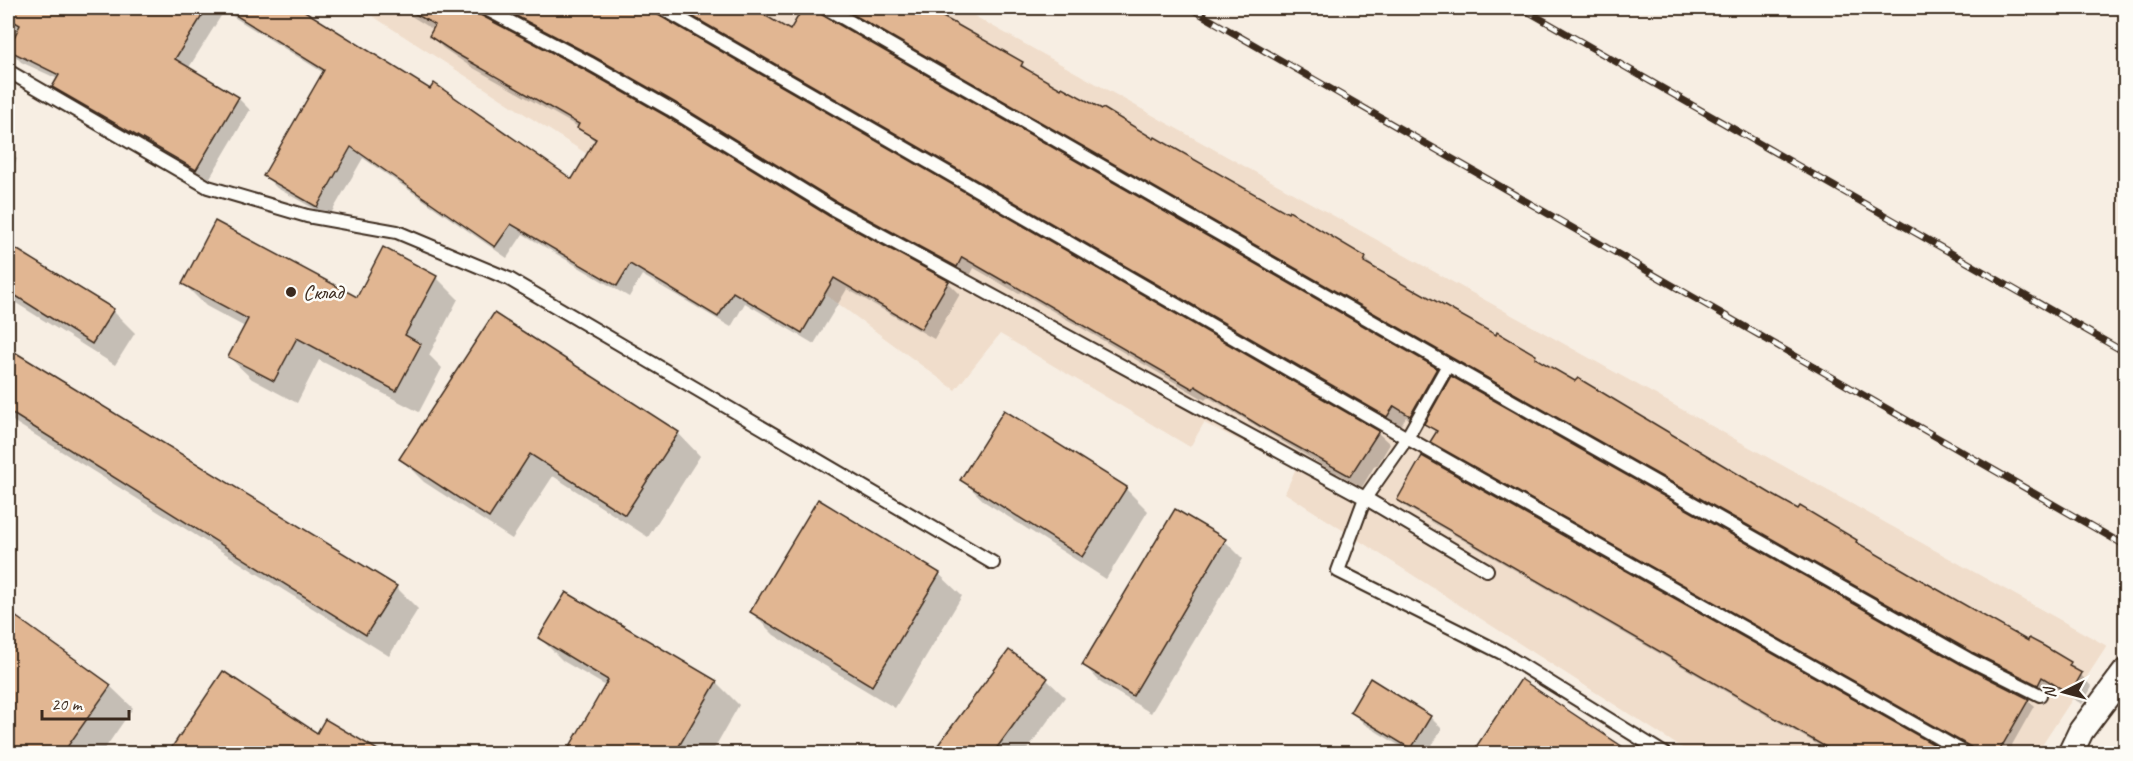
<svg xmlns="http://www.w3.org/2000/svg" width="2133" height="761" viewBox="0 0 2133 761" font-family="Caveat,sans-serif">
<style>
.built{fill:#f0ddcb}
.shadow{fill:#0003}
.building{fill:#e1b692;stroke:#3b2a1e;stroke-width:1.5}
.lines{fill:none;stroke-linecap:round;stroke-linejoin:round}
.service-casing{stroke:#3b2a1e;stroke-width:16}
.minor-casing{stroke:#3b2a1e;stroke-width:28}
.service{stroke:#fdfcf7;stroke-width:12}
.minor{stroke:#fdfcf7;stroke-width:24}
.rail-casing{stroke:#3b2a1e;stroke-width:7}
.rail{stroke:#fdfcf7;stroke-width:4.5;stroke-dasharray:14;stroke-linecap:butt}
.poi-dot{fill:#3b2a1e;stroke:#fdfcf7;stroke-width:2}
.labels{text-anchor:middle;stroke-width:5;stroke-linejoin:round;paint-order:stroke}
.poi-label{font-size:21px;fill:#3b2a1e;stroke:#fdfcf7;text-anchor:start}
</style>
<rect width="100%" height="100%" fill="#f7eee3"/>
<filter id="ink" filterUnits="userSpaceOnUse"><feTurbulence type="fractalNoise" baseFrequency=".0167" numOctaves="2"/><feDisplacementMap in="SourceGraphic" scale="12" xChannelSelector="R" yChannelSelector="G"/><feConvolveMatrix kernelMatrix="1 2 1 2 8 2 1 2 1" color-interpolation-filters="sRGB"/></filter>
<g filter="url(#ink)">
<polygon class="built" points="360,8 960,8 2107,646 2037,753 1690,753 1285,493 1296,468 1204,423 1190,447 1000,334 955,390 825,294 587,154"/>
<g class="shadow">
<polygon points="8,8 298,8 573,181 596,142 580,128 468,65 443,48 431,36 434,30 398,8 767,8 763,15 791,32 804,8 924,8 1022,64 1034,75 1365,258 1377,270 1496,337 1535,356 1546,366 1772,496 1856,542 1861,546 2028,643 2070,663 2092,687 2082,704 2054,688 2050,695 1985,663 830,17 830,21 1436,369 1449,383 1963,668 2028,700 2034,706 2008,752 2004,750 2002,754 1977,754 1975,750 1438,447 1432,441 1437,433 1425,422 1422,426 1406,417 1399,428 666,16 666,22 1378,433 1390,444 1377,466 1375,465 1362,487 1337,473 1337,474 1208,397 1205,400 1020,292 1019,294 974,268 969,278 492,12 488,17 488,21 828,218 948,282 960,294 934,339 847,289 814,344 745,303 731,327 642,275 629,297 523,234 507,258 363,158 329,217 277,188 265,176 324,73 224,11 188,69 238,98 250,110 208,181 66,98 54,87 58,79 21,62 10,50 20,29 8,23"/>
<polygon points="8,150 17,159 8,177"/>
<polygon points="8,245 113,311 135,333 115,365 16,303 8,317"/>
<polygon points="436,277 458,299 429,355 442,368 419,412 319,360 297,403 252,379 229,357 245,327 206,306 184,284 357,299"/>
<polygon points="8,350 396,587 418,609 389,656 8,418"/>
<polygon points="678,433 700,456 648,537 553,476 512,539 424,482 401,459"/>
<polygon points="1423,458 1946,754 1834,754 1404,506 1399,500"/>
<polygon points="962,480 1126,489 1148,511 1106,579 985,502"/>
<polygon points="1176,511 1225,541 1243,559 1151,713 1101,683 1084,665"/>
<polygon points="939,574 962,596 895,708 774,635 751,612"/>
<polygon points="566,594 716,682 739,705 711,754 567,754 606,686 563,661 540,638"/>
<polygon points="8,613 110,686 133,708 101,754 8,754"/>
<polygon points="1009,652 1047,680 1065,697 1024,754 936,754"/>
<polygon points="224,673 317,735 326,721 380,754 170,754"/>
<polygon points="1522,681 1629,754 1474,754"/>
<polygon points="1352,711 1430,717 1442,729 1427,754 1413,754 1364,724"/>
</g>
<g class="building">
<polygon points="8,8 207,8 175,59 239,97 196,170 52,87 59,75 8,50 20,25 8,18"/>
<polygon points="224,8 300,8 430,89 434,83 572,179 596,139 577,128 579,124 455,53 429,36 435,25 405,8 476,8 480,15 585,70 666,116 829,216 949,281 921,329 834,278 802,333 733,292 718,317 630,264 617,286 511,224 495,247 351,147 317,207 263,176 324,70"/>
<polygon points="501,8 654,8 658,15 1379,431 1350,476 1265,429 1195,386 1193,389 1008,282 1007,283 962,257 957,267 837,202 674,102 593,56"/>
<polygon points="678,8 752,8 790,30 803,8 818,8 822,15 1437,368 1410,416 1394,406 1387,417"/>
<polygon points="842,8 926,8 956,24 1023,62 1021,66 1061,89 1062,87 1102,109 1103,108 1154,139 1155,137 1288,213 1289,211 1366,257 1364,262 1415,291 1416,290 1496,335 1497,332 1536,355 1535,358 1575,381 1578,378 1773,495 1798,509 1800,506 1857,540 1856,542 1921,580 2028,641 2029,638 2044,646 2071,662 2069,666 2082,673 2070,694 2042,677 2038,685 1972,652 1452,358"/>
<polygon points="215,221 357,297 383,247 437,276 405,335 421,344 396,391 297,338 274,381 228,357 248,319 182,284"/>
<polygon points="8,244 114,309 92,344 8,291"/>
<polygon points="494,313 679,432 625,515 530,454 489,518 399,459"/>
<polygon points="8,348 397,586 366,635 8,411"/>
<polygon points="1451,376 1964,666 2029,699 1998,753 1975,753 1971,747 1430,442 1437,431 1424,424"/>
<polygon points="1004,410 1127,487 1082,557 960,480"/>
<polygon points="1422,456 1949,753 1836,753 1397,500"/>
<polygon points="818,499 940,573 872,686 750,612"/>
<polygon points="1175,509 1226,539 1133,696 1082,665"/>
<polygon points="566,592 717,681 675,753 566,753 608,680 538,638"/>
<polygon points="8,611 111,685 63,753 8,753"/>
<polygon points="1009,650 1048,678 993,753 932,753"/>
<polygon points="223,671 317,733 325,719 383,753 168,753"/>
<polygon points="1370,678 1431,716 1411,749 1350,712"/>
<polygon points="1521,679 1632,753 1472,753"/>
</g>
<g class="lines">
<defs>
<g id="service">
<polyline points="484,8 589,63 670,109 833,209 1365,498 1487,570"/>
<polyline points="662,8 1407,438 1967,754"/>
<polyline points="826,8 1448,365 1968,659 2040,695"/>
<polyline points="8,71 208,187 307,216 397,232 509,279 993,563"/>
<polyline points="1448,365 1407,438 1365,498 1338,571 1502,653 1665,754"/>
</g>
<polyline id="minor" points="2070,754 2081,731 2126,671"/>
</defs>
<use href="#service" class="service-casing"/>
<use href="#minor" class="minor-casing"/>
<use href="#service" class="service"/>
<use href="#minor" class="minor"/>
<defs>
<g id="rail">
<polyline points="1190,8 2126,546"/>
<polyline points="1522,8 2126,353"/>
</g>
</defs>
<use href="#rail" class="rail-casing"/>
<use href="#rail" class="rail"/>
</g>
</g>
<circle class="poi-dot" cx="291" cy="292" r="6"/>
<g class="labels">
<g class="poi-label">
<text x="303" y="299">Склад</text>
</g>
</g>
<rect width="2133" height="761" fill="none" stroke="#fdfcf7" stroke-width="30"/>
<rect x="15" y="15" width="2103" height="731" fill="none" stroke="#3b2a1e" stroke-width="2" filter="url(#ink)"/>
<g transform="translate(2064 692) rotate(264)" stroke="#fdfcf7" stroke-width="4.5" paint-order="stroke">
<path d="M0-4.5L10 22L0 15L-10 22Z" fill="#3b2a1e"/>
<text y="-9" font-size="16" font-weight="bold" text-anchor="middle" fill="#3b2a1e">N</text>
</g>
<path d="M42 710v9h87v-9" fill="none" stroke="#3b2a1e" stroke-width="3"/>
<text x="51" y="710" font-size="18" fill="#3b2a1e" stroke="#fdfcf7" stroke-width="4.5" paint-order="stroke">20 m</text>
</svg>
